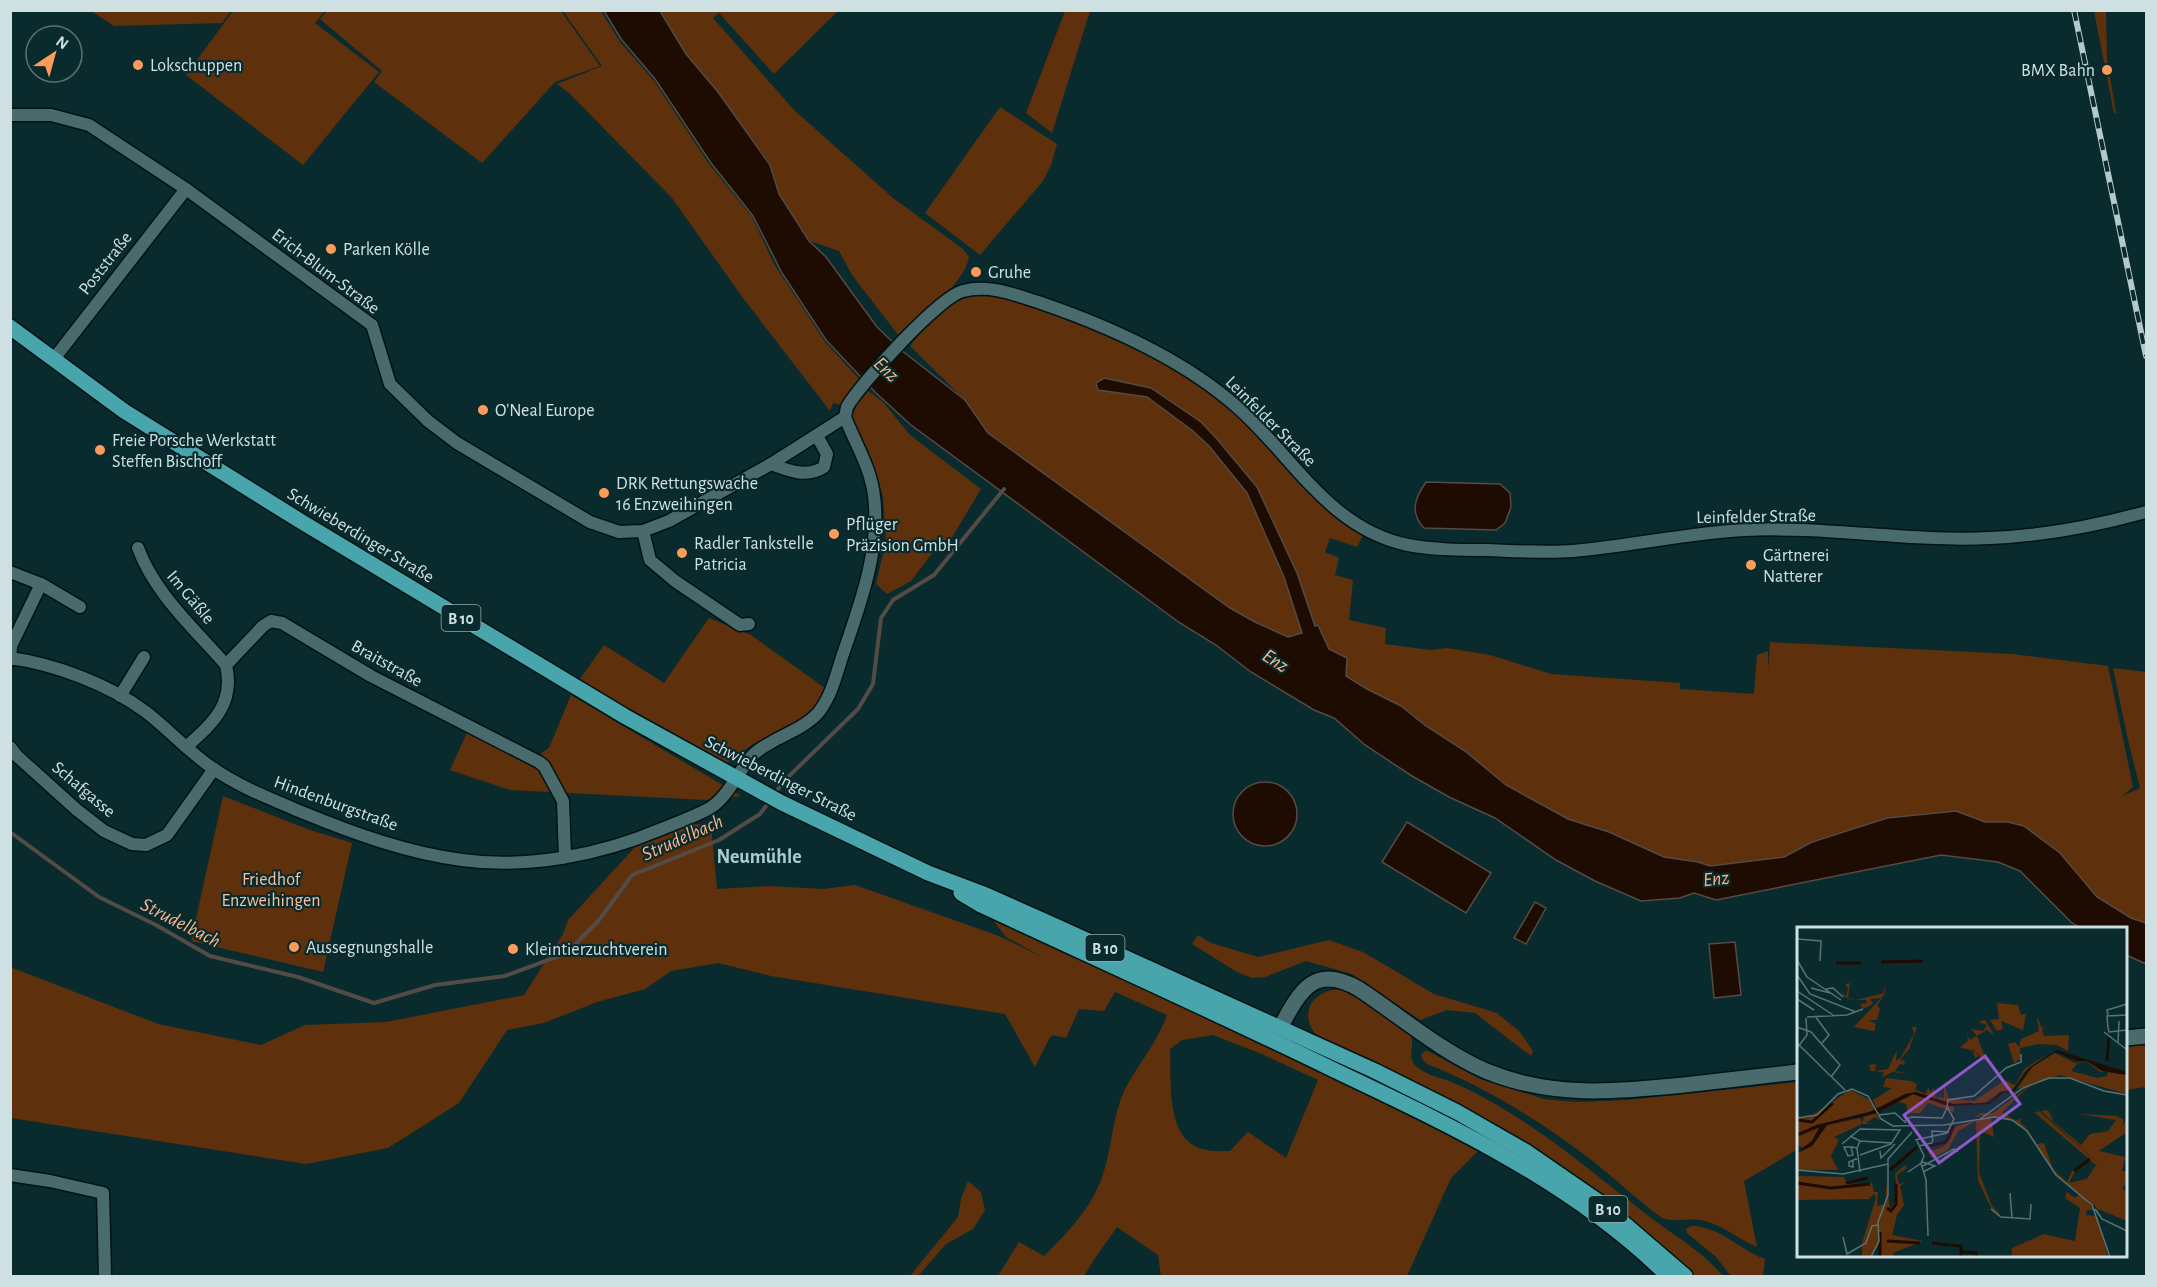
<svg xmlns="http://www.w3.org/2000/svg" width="2157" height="1287" viewBox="0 0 2157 1287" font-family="'Alegreya Sans',sans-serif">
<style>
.green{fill:#5f300c;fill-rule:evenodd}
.water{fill:#1e0b02;stroke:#534b45;stroke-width:1.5}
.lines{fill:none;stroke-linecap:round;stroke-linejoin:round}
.stream{stroke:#534b45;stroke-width:4}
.street-casing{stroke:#001315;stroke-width:15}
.secondary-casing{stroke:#001315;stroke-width:18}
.primary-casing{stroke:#001315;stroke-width:18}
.street{stroke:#4a6b6e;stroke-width:12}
.secondary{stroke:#4a6b6e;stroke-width:15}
.primary{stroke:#48a5ac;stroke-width:15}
.rail-casing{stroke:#b5c9cb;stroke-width:6}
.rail{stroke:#0a2b2e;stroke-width:4;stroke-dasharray:11;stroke-linecap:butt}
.poi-dot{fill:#fe9b58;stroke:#0a2b2e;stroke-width:2}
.labels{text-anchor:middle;stroke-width:4.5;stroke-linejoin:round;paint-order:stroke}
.shield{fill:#0a2b2e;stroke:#93aaac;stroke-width:1.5}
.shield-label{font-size:16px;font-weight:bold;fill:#cee0e2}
.poi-label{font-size:18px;fill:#cee0e2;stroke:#0a2b2e;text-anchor:start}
.street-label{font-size:18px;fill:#cee0e2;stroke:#0a2b2e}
.park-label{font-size:18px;fill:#f8c19f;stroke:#0a2b2e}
.water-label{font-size:20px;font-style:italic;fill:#fdb588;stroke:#0a2b2e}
.neighbourhood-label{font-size:20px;font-weight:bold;fill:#a9cccf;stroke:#0a2b2e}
.inset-river{fill:none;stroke:#1e0b02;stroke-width:3}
.inset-road{fill:none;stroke:#587376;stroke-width:1.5}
.view{fill:#9059c8;fill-opacity:0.15;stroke:#9059c8;stroke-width:3}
.inset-edge{fill:none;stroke:#cee0e2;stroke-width:3}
</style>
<rect width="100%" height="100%" fill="#0a2b2e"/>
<g class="green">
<polygon points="328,10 561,11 600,66 555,82 482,163 374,82 382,71 320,19"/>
<polygon points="723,10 838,10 838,11 774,74 719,13"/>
<polygon points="91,11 91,10 231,11 222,23 114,26"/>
<polygon points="233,11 325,11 315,23 379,72 303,165 186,75"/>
<polygon points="563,11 601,11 620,42 654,81 709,164 752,217 774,264 825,342 860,380 843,405 833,403 830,411 743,298 672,198 568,92 557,84 602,66"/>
<path d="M661 11H721L713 18 794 110 893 198 963 249 969 257C963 287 920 315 899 336L852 275 839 251 810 241 779 194 771 165 718 92 686 54Z"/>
<polygon points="1065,11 1090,11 1052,133 1026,113"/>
<polygon points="2094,11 2106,11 2107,60 2116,113 2114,113"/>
<polygon points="1000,107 1057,144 1051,165 1043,181 980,255 925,213"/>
<path d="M971 295H992L1091 320 1206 381 1366 530 1357 547 1330 538 1325 552 1339 558 1335 575 1353 580 1349 620 1386 628 1385 644 1430 650 1447 648 1490 655 1551 674 1680 683V689L1754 694 1757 655 1768 651V671L1770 642 2013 654 2108 666 2133 787 2122 796 2140 788 2128 740 2113 668 2146 672V923L2131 918 2097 897 2081 879 2008 822H1985L1956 811 1887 818 1812 841 1784 857 1709 866 1698 862 1664 857 1609 832 1568 819 1506 785 1465 751 1426 726 1401 706 1367 689 1346 675 1347 659 1329 649 1319 625 1315 627 1297 573 1257 487 1217 439 1200 422 1151 388 1098 390 1147 397 1193 431 1209 446 1247 493 1271 545 1296 611 1303 633 1288 637 1255 622 1230 608 988 433 965 400 910 346C927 324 945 306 971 295Z"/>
<polygon points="868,391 883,402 910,435 981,489 951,539 933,552 911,581 887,594 876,584 886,541 883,496 868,451 853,423 853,414 858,402"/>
<polygon points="709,618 751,635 829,691 804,720 753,744 725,765 578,682 604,645 664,683"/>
<polygon points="571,695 741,796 707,800 510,790 450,770 471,724 536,757 549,748"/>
<polygon points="223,796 310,830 352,843 323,972 191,941"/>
<path d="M693 824 711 825 717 889 770 886 823 889 855 885 999 936 1044 958 1006 937 981 905 1484 1145 1451 1178 1407 1276H1161L1158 1255 1117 1227 1095 1258 1084 1276H998L1019 1242 1044 1256C1069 1231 1094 1206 1104 1171 1112 1145 1113 1116 1124 1091 1137 1065 1158 1042 1167 1015L1115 992 1104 1011 1079 1009 1066 1038 1053 1035 1050 1037 1035 1067 1005 1014 771 976 718 963 671 971 645 989 597 1002 544 1023 507 1030 459 1103 388 1148 306 1164 11 1118 10 967 158 1024 261 1045 305 1025 386 1022 524 995 563 934 568 920 637 845ZM1213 1035 1264 1055 1318 1080 1286 1158 1248 1132 1230 1151C1221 1151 1211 1152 1202 1149 1164 1137 1172 1079 1170 1049L1182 1040Z"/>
<polygon points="1198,935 1211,943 1258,957 1329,940 1363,952 1434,994 1497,1013 1520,1032 1533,1051 1531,1056 1475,1013 1447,1010 1420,1020 1352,974 1306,961 1265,977 1252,978 1237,972 1192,944"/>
<path d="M1332 990C1335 990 1338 989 1341 990 1353 992 1404 1024 1410 1034 1417 1047 1403 1059 1421 1070 1430 1076 1442 1078 1451 1082 1464 1087 1476 1093 1488 1100 1546 1132 1594 1174 1646 1214 1673 1235 1701 1250 1723 1276H1693L1666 1250 1624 1215 1321 1040C1301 1022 1304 997 1332 990Z"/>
<polygon points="2146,1045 2146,1087 2126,1090 2126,1047"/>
<path d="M1426 1050 1480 1079 1544 1099 1576 1102 1628 1100 1798 1082V1149L1744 1181 1757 1247C1739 1240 1725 1226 1705 1221 1691 1217 1676 1223 1662 1218 1638 1201 1617 1180 1594 1162 1543 1123 1488 1088 1427 1064L1423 1060 1421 1055Z"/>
<polygon points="968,1181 981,1192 985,1210 973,1229 946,1244 918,1276 910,1276 958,1217 961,1199"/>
<path d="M1691 1226C1720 1226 1739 1250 1765 1259L1763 1276H1731L1716 1257 1687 1233 1686 1229Z"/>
</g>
<g class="water">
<polygon points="604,11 660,11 686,54 718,92 770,165 779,194 809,241 826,257 877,327 901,350 965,400 988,433 1230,608 1255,622 1288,637 1302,633 1284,577 1247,493 1209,446 1193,431 1147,397 1098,390 1096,383 1104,378 1151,388 1201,422 1217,439 1257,487 1297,573 1315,626 1318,625 1329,649 1347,658 1346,676 1367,689 1401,706 1426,726 1465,751 1506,785 1568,819 1609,832 1664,857 1698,862 1710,866 1784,857 1812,842 1887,818 1956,811 1985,822 2008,822 2024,826 2060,853 2097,897 2131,918 2146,923 2146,964 2126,955 2126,928 2080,928 2071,922 2020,871 1998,862 1941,855 1716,900 1694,893 1680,898 1641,901 1595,881 1556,860 1495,818 1449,797 1412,776 1365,745 1334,718 1314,710 1251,672 1216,645 1180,623 911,425 876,393 826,340 782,273 753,216 711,163 655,79 621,39"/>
<path d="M1426 482 1500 484 1510 493 1511 507 1505 523 1496 530 1424 528C1410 513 1414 499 1426 482Z"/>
<circle cx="1265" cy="814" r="32"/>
<polygon points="1407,822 1491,873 1466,913 1382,862"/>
<polygon points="1535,902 1546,908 1526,944 1514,938"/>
<polygon points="1735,942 1741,995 1714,998 1709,944"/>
</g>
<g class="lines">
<g class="stream">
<polyline points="773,796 784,781 858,709 873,684 881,618 893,600 934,575 1004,489"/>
<polyline points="10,832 99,897 156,925 210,956 298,977 374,1003 435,985 505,976 567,953 599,920 632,875 719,840 760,814 769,802"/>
</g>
<defs>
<g id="street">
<polyline points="10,115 51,115 89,125 186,189 372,325 390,384 428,421 457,443 590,522 619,532 643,531 669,521 771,464 845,417"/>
<polyline points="53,360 186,189"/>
<path d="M771 464C789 471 807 478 824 467L827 454 817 436"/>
<polyline points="643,531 650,560 675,581 740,625 749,624"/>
<path d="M138 548C155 594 194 628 226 665"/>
<polyline points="10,572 41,584"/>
<path d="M10 658C55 664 110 685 146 712 168 729 188 751 211 767 239 787 273 800 304 813 355 834 408 853 462 860 527 869 600 855 659 830 676 823 694 817 710 808 728 797 738 772 752 756 759 748 769 744 777 739 791 732 807 725 818 713 831 697 836 676 842 657 859 607 881 550 874 496 871 468 855 443 845 417L847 407C860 384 940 296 963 291 990 284 1016 295 1041 303 1108 326 1183 359 1237 407 1293 456 1329 529 1408 545 1434 550 1461 550 1487 550 1515 551 1545 553 1573 551 1631 546 1688 533 1745 530 1827 526 1909 542 1990 538 2044 536 2095 526 2146 512"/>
<polyline points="10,660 11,646 41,584 80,607"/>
<polyline points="120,696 144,657"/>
<polyline points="10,747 17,756 77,810 104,831 132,844 146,845 167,835 214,769"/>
<path d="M186 747C213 723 235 704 226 665L263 626 271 621 282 623 371 676 539 762 544 766 563 801 565 857"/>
<polyline points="10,1175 50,1181 103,1193 105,1276"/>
</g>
<g id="secondary">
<path d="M1280 1028C1300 991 1314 963 1359 989 1400 1016 1440 1051 1486 1071 1552 1098 1615 1092 1684 1085 1722 1081 1760 1076 1798 1072"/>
<polyline points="2126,1038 2146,1036"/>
</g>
<g id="primary">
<polyline points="10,327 124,411 297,519 626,717 782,803 928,873 986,895 1049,923 1375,1071 1457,1112 1525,1151 1599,1202 1685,1276"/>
<path d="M961 893 981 905C1099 960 1217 1013 1334 1070 1452 1126 1574 1183 1668 1276"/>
</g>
</defs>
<use href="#street" class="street-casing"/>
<use href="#secondary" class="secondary-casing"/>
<use href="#primary" class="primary-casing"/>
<use href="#street" class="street"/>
<use href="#secondary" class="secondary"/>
<use href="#primary" class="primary"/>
<defs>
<polyline id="rail" points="2074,10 2146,356"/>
</defs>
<use href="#rail" class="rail-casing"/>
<use href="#rail" class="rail"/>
</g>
<g class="poi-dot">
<circle cx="138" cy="65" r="6"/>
<circle cx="2107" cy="70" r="6"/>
<circle cx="331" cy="249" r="6"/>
<circle cx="976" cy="272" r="6"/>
<circle cx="483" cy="410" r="6"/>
<circle cx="100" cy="450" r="6"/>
<circle cx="604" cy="493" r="6"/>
<circle cx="834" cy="534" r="6"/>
<circle cx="682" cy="553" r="6"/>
<circle cx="1751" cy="565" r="6"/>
<circle cx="294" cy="947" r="6"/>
<circle cx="513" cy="949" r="6"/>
</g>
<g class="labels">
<g class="shield">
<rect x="441.5" y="605" width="39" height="26" rx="4.5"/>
<rect x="1085.5" y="935" width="39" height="26" rx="4.5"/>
<rect x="1588.5" y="1196" width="39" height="26" rx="4.5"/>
</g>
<g class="shield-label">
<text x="461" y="624">B 10</text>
<text x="1105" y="954">B 10</text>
<text x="1608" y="1215">B 10</text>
</g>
<g class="poi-label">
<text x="150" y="71">Lokschuppen</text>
<text x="2095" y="76" text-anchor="end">BMX Bahn</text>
<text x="343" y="255">Parken Kölle</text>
<text x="988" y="278">Gruhe</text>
<text x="495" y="416">O'Neal Europe</text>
<text x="112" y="446">Freie Porsche Werkstatt<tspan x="112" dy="21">Steffen Bischoff</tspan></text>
<text x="616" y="489">DRK Rettungswache<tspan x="616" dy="21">16 Enzweihingen</tspan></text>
<text x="846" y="530">Pflüger<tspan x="846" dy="21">Präzision GmbH</tspan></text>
<text x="694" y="549">Radler Tankstelle<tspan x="694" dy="21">Patricia</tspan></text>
<text x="1763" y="561">Gärtnerei<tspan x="1763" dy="21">Natterer</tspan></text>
<text x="306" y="953">Aussegnungshalle</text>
<text x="525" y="955">Kleintierzuchtverein</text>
</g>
<g class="street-label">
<text transform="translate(105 263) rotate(-52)" y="6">Poststraße</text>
<text transform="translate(326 271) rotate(37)" y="6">Erich-Blum-Straße</text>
<text transform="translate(1271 421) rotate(45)" y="6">Leinfelder Straße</text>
<text transform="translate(1756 516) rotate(-1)" y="6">Leinfelder Straße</text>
<text transform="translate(361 535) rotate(31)" y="6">Schwieberdinger Straße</text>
<text transform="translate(191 597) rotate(50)" y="6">Im Gäßle</text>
<text transform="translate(387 663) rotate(29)" y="6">Braitstraße</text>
<text transform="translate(781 778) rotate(27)" y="6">Schwieberdinger Straße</text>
<text transform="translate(84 789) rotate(40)" y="6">Schafgasse</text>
<text transform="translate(336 803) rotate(20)" y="6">Hindenburgstraße</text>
</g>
<g class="park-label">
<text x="271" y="885">Friedhof<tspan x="271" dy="21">Enzweihingen</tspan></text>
</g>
<g class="water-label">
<text transform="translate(887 369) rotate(44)" y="7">Enz</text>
<text transform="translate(1276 660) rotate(33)" y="7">Enz</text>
<text transform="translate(682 837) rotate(-24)" y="7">Strudelbach</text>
<text transform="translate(1716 878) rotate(-5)" y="7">Enz</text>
<text transform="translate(181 922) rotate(27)" y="7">Strudelbach</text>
</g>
<g class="neighbourhood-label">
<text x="759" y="863">Neumühle</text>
</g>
</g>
<g transform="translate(1797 927)">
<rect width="330" height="330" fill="#0a2b2e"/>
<path d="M53 56 51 71 59 73 87 66V57L88 66 80 79 83 81 80 93H72L79 97 77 104 57 100 84 71 73 72 76 77 66 82 63 77 70 76 69 73H59L52 72 46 69 45 65 49 70 51 61 48 57ZM200 76 221 78 224 88 229 86 226 103 204 94 206 102 200 104 193 93 202 92ZM240 90 245 101 251 99 245 102 247 109 272 108 271 124 260 118 241 117 223 121V132L217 136 211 117 218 115 222 120 224 112 242 104ZM188 93 198 109 190 103 180 109 190 135 171 118 182 129 178 131 176 124 163 120 171 114 170 107 173 113 180 109 174 102 186 104 190 98 181 95ZM115 100H120L113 119V121L103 133 108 134 107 138 103 137 98 144 113 147 96 145 85 150 87 145 74 144 72 138 79 137 78 144 91 142 100 123 99 134 104 130 117 107ZM258 126 278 136 290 134 305 144 330 148V167L263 148 220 162 235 140ZM289 134 303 145H311L310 149 301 151 274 144 281 136ZM251 127 228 144 216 162 203 165 188 176 156 177 116 165 80 182 76 173 95 161 86 160 89 151 114 154 120 157 118 163 129 167 131 161 134 165 137 160 138 170 147 171V154L151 171 177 174 208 153 218 158 227 142ZM235 157 205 185 219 194 225 191 223 195 230 202 240 217 247 216 256 242 270 255 275 244 292 232 238 186 242 184 310 244 244 184 251 183 257 195 284 218 293 207 311 204 319 193 283 187 320 189 327 193 324 201 330 191V205L302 224 328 230 325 244H330V255L325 262 330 264V294L301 282 305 300 300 281 261 249 256 243 230 204 214 192 194 190 197 210 183 204 182 246 195 279 202 286 203 290 195 283 181 253 179 194 161 204 151 223 135 231 131 225 146 220 154 211 156 200 189 191 184 188 181 190H178L184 186H196ZM292 233 299 238 290 252 272 256 279 243ZM53 163 71 172 79 183 24 197 14 215 0 224 6 220 0 219V191H11ZM116 167 157 180V185L131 176 123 186H111L109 177 102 175 82 185ZM79 186 83 194 78 190 69 196 79 197H65L37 210 42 213 34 229 41 243H0V226L15 219 30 198 63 191 65 196 67 190ZM108 238 110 241 100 248 102 257 109 255 103 259 107 278 100 288 95 308 126 314 96 326V330H83V314L74 330H65V316L79 271 77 267 72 272 0 273V249L47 250 50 257 75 256 77 265H81L80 279 89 277V254L93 282 101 270 98 247ZM270 265 278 271 283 267 297 283H290L289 288 300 289 311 330H214L215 321 247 307 278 314 283 281 268 271Z" fill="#5f300c" fill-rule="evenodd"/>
<path d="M260 123 330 145V148L305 144 290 134H281L258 125 235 140 216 165 206 166 193 177 151 179 116 167 80 186 30 198 15 219 0 226 16 213 24 197 73 185 108 167 119 165 156 177 173 176 165 172 176 177 193 175 203 165 216 163 233 140Z" fill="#1e0b02"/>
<path class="inset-river" d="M84 35 126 34M39 36H64M310 134 312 111M1 193 15 195 36 176M0 208 24 198M131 219 149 215 157 199M93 243 120 220M277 244 293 232M0 256 34 261 73 257M49 256 71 251M90 281 94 284 99 277V257M90 314 123 316M135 316 153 318M154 318 164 319V330M165 325 179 326V330M83 330V305"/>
<path class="inset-road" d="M0 12 24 14 23 34M0 33 10 50 44 73M0 48 13 67 59 85M14 61 33 66M29 62 36 61 46 70M0 64 36 88M0 72 17 83M311 88 310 83 330 77M18 89 32 108 25 116M10 90 50 88 66 82M0 100 14 105 43 138 34 150M311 101 310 89 330 88M311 101 312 105 330 103M307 105 329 122M321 115 322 94M0 116 48 163M0 121 10 108 9 91M82 188 98 186 109 196M0 191 20 188 41 167 55 162 71 169 84 192 96 199 147 198 197 190 215 193 230 204 259 248 295 278 313 330M183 192 226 161 252 151H273L307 164 330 168M108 194 114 190 145 191 150 181M53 209 63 214 95 216M135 211V204L152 205M118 213 150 206 157 192 150 180 151 173 177 169 209 141 224 135V127M63 214 60 221 63 245M120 214 127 229 124 236 129 253 131 309M45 217 63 202 103 203 94 217 63 228M122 219 135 216 136 211M54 220 56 228 51 229 47 220H55L60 221M83 224 84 231 98 217M56 233V240L52 239V235L59 232 60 233M126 239 157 222 161 225M0 243 46 247 91 237M111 245 126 235 138 239 126 245M213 266 215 291M194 282 204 290 233 292 234 277M298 282 305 292 330 304M46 310 50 327 69 316 75 299 81 298M74 330 82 314 81 295 91 268V232L115 205"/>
<path class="view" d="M188 129 223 177 142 236 107 188Z"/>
<rect width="330" height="330" class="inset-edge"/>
</g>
<rect width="2157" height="1287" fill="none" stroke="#cee0e2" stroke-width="24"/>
<g transform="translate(54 54) rotate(36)"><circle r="28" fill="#0a2b2e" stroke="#587376" stroke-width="1.5"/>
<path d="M0-4.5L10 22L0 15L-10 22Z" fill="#fe9b58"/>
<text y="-9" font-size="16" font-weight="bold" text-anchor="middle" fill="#cee0e2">N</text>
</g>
</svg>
